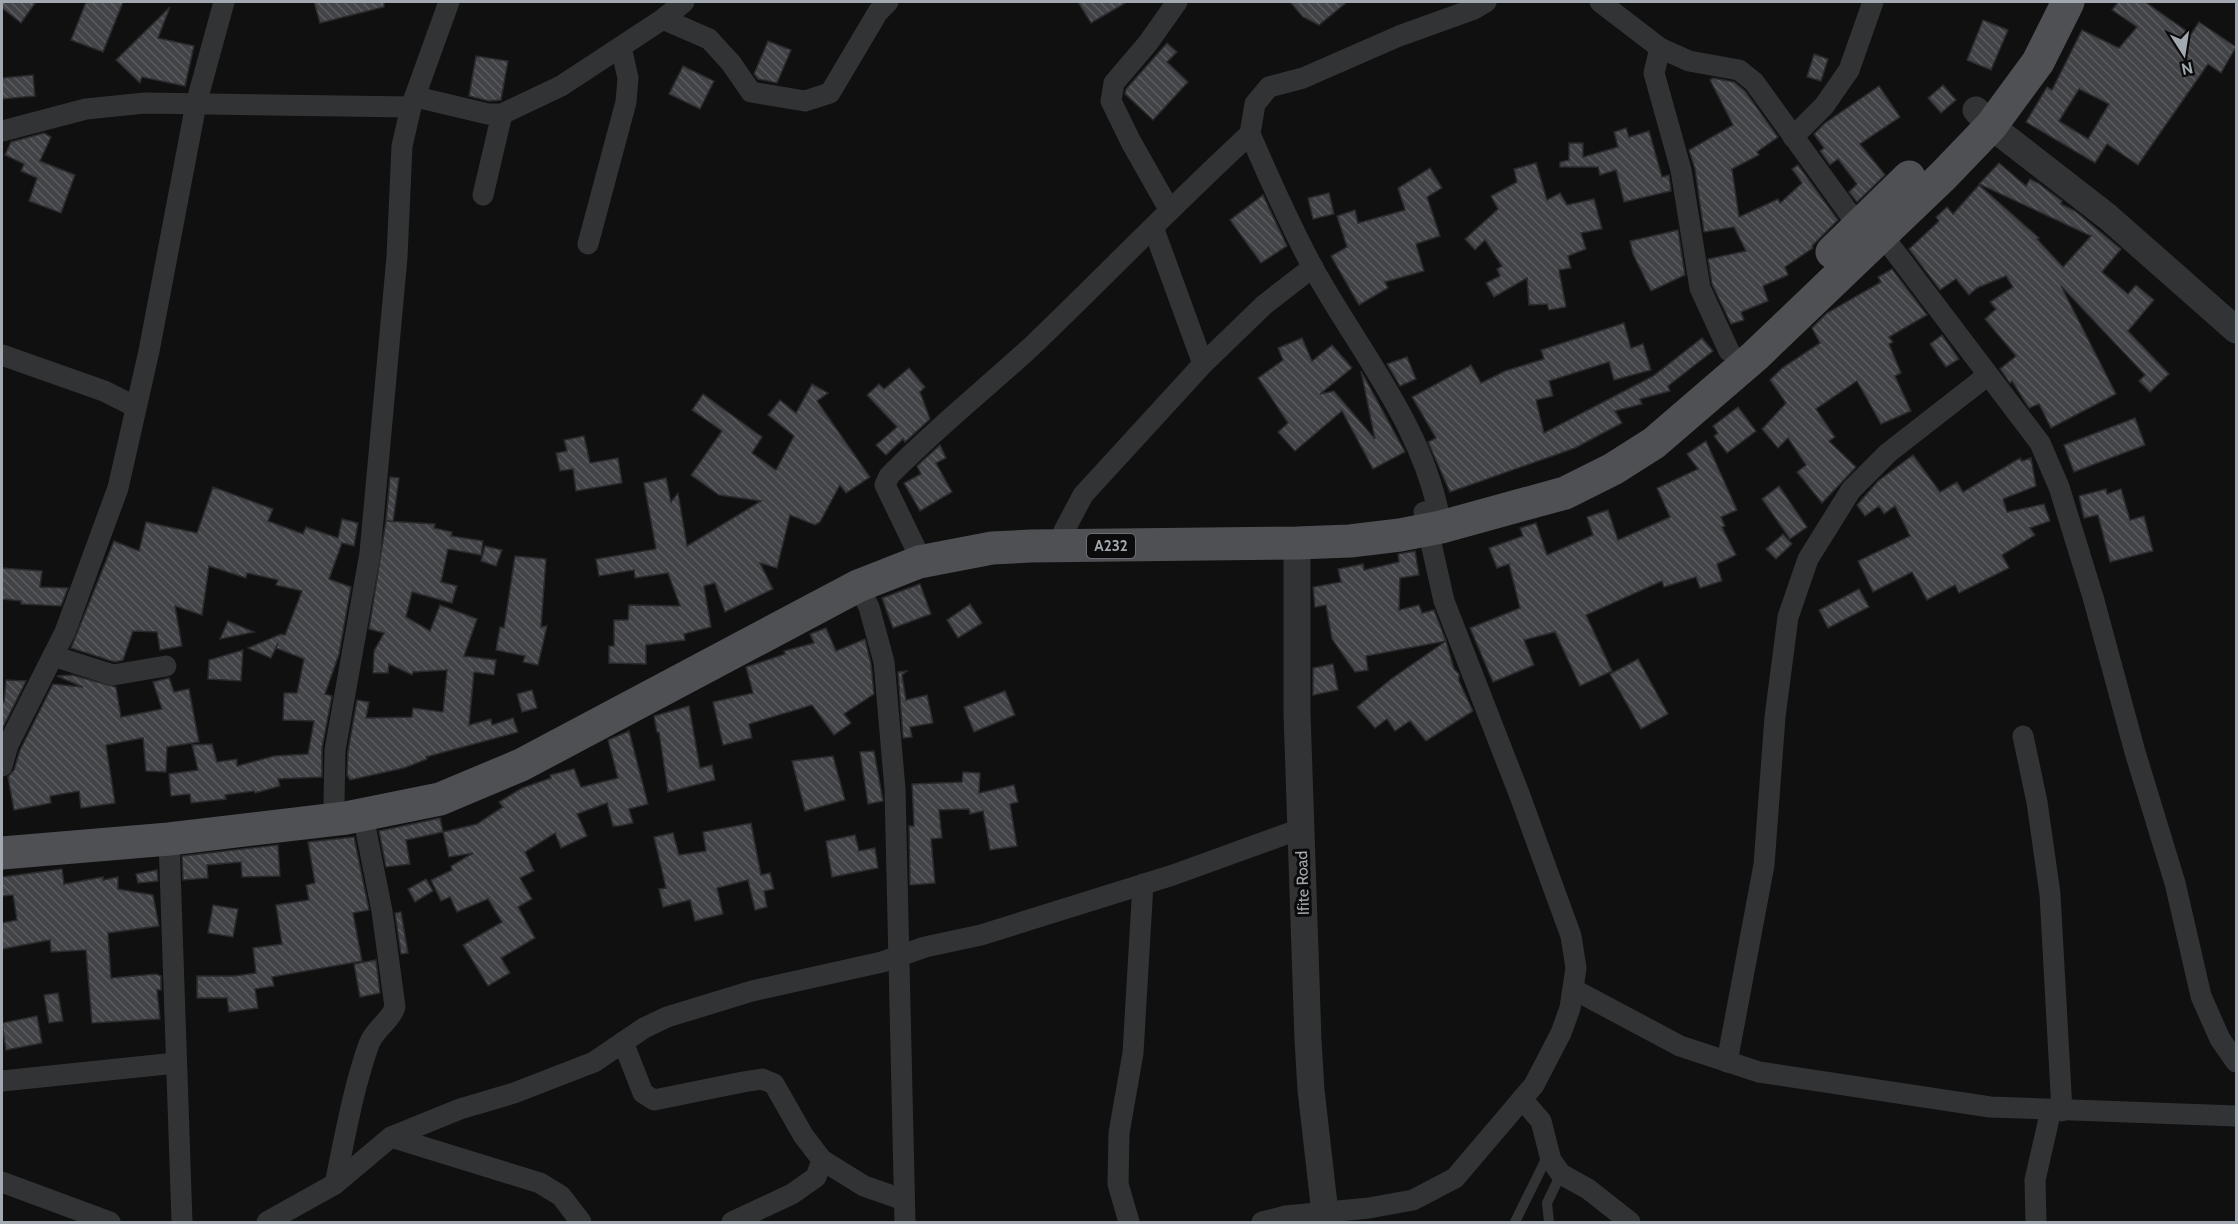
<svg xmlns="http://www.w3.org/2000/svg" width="2238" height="1224" viewBox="0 0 2238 1224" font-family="Cabin,sans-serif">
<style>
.building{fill:url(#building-back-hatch);stroke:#2a2a2d;stroke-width:1.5;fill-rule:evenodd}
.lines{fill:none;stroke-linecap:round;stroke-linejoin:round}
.service{stroke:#313335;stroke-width:10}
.minor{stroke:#313335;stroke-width:21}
.tertiary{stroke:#313335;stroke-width:27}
.primary{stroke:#4e5054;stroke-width:33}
.labels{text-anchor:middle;stroke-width:6;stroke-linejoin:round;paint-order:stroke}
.shield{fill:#0b0b0c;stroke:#757a7f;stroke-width:1.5}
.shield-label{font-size:15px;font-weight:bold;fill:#a3a9b0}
.street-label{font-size:16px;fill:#a3a9b0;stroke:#0b0b0c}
</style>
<defs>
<pattern id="building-back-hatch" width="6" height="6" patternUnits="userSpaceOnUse" patternTransform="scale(1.5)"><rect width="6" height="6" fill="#424346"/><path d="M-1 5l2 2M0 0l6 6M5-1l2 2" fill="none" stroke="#5a5b5e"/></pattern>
</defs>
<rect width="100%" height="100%" fill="#101011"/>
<g class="building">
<polygon points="2,2 36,2 21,23 2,8"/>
<polygon points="86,2 123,2 103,52 71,40"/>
<polygon points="314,2 384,2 384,7 320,23"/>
<polygon points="1078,2 1127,2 1091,23"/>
<polygon points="1290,2 1347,2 1319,25 1303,17"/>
<path d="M2118 2H2145L2191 34 2199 22 2236 47 2221 73 2208 64 2138 165 2107 144 2095 163 2026 122 2047 87 2052 90 2082 30 2119 48 2137 27 2112 10ZM2079 89 2109 104 2088 139 2059 121Z"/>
<polygon points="170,7 158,38 194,46 185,86 142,77 140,83 116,60"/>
<polygon points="1983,20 2008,30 1991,70 1967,60"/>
<polygon points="768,41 791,50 777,83 758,79 754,74"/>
<polygon points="1167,43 1177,52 1167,62 1188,82 1153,120 1125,94 1126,89"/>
<polygon points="1814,54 1828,59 1821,81 1807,77"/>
<polygon points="476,56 508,61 501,100 489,101 469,96"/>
<polygon points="683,66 714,81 700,109 669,94"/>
<polygon points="33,75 35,96 2,99 2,78"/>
<polygon points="1713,78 1734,82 1745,91 1778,137 1757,152 1759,155 1732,169 1739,217 1778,199 1780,203 1802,183 1792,169 1798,165 1838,220 1812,246 1813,248 1785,267 1788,275 1763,286 1768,301 1741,312 1744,320 1731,324 1712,284 1708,259 1746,251 1734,227 1704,232 1695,169 1689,150 1733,125 1710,80"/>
<polygon points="1943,85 1956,100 1941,113 1928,98"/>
<polygon points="1879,86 1900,117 1860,144 1885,175 1857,202 1849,192 1857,184 1838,159 1830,165 1820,151 1824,148 1814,134 1825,123"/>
<polygon points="1626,128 1629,137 1649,131 1662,177 1669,175 1671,191 1624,202 1616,170 1600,175 1598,167 1560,167 1560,162 1569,160 1569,143 1583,143 1583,157 1618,147 1614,132"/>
<polygon points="44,133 51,137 40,161 75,175 61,213 29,201 37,178 21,171 24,164 5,155 11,142"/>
<polygon points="1536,163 1547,200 1560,193 1567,205 1594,199 1602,229 1581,233 1586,249 1568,256 1571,268 1559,270 1566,307 1549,310 1547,304 1529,305 1527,278 1494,297 1486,283 1500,276 1497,269 1502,266 1485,240 1475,250 1465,239 1498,209 1491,196 1517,182 1514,169"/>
<polygon points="1999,163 2026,186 2030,179 2038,183 2062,201 2061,204 2075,211 2121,249 2102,272 2128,294 2136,285 2154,300 2128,331 2169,374 2150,392 2139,381 2145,375 2061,286 2116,394 2051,428 2039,404 2029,408 2012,381 2010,383 2000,369 2016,356 1985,319 1996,309 1990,302 2013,287 2006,276 1977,288 1969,295 1956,279 1940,290 1909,249 1939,221 1936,217 1947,207 1953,214 1979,185 2039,238 2037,239 2063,267 2091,236 1979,184"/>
<polygon points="1430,168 1442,188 1427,197 1440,236 1416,244 1424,271 1385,282 1388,288 1359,305 1331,256 1347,247 1337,216 1355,210 1358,223 1405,210 1398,188"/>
<polygon points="1329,193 1334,214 1313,219 1308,198"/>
<polygon points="1263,195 1287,246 1261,263 1230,220"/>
<polygon points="1678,230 1685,275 1651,291 1633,254 1630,241"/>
<polygon points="1892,269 1927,315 1889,337 1893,342 1889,344 1901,373 1895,376 1911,411 1881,424 1857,381 1816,409 1835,437 1829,441 1856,467 1822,503 1797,472 1806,465 1788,438 1778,448 1762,429 1786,403 1770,380 1782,368 1820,343 1812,328 1827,313 1881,282 1878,277"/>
<polygon points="1624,323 1631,348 1643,344 1651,370 1614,380 1609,362 1549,381 1553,396 1536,400 1544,433 1653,376 1702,338 1713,351 1668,386 1670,391 1640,399 1642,404 1615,411 1622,423 1575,448 1450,492 1428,442 1436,438 1412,397 1471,365 1481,383 1505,371 1544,359 1541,350"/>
<polygon points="1942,335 1959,359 1946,367 1930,344"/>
<polygon points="1302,338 1312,361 1332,345 1352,368 1320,394 1334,391 1375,439 1361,371 1405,452 1373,469 1342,411 1295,451 1278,432 1288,423 1258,378 1283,360 1278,348"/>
<polygon points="1407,357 1416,379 1400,386 1387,364"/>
<polygon points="909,368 925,387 920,392 930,419 905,442 903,439 886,455 876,445 897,427 867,395 879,384 884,389"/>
<polygon points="812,384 828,393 817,401 870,477 846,493 840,485 820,522 815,525 790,515 777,568 760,563 773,589 725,612 715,583 704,586 711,627 684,634 685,640 646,645 646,664 609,663 609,646 614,646 614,620 628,620 629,605 680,606 668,573 635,578 634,570 599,576 596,559 656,549 644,483 666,478 671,502 678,493 687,546 761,501 719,495 691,475 722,431 692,410 703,394 762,437 752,453 776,470 794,436 768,415 780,400 796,413"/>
<polygon points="1738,407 1756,431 1727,453 1714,436 1718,433 1713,426"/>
<polygon points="2135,418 2145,445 2074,472 2064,445"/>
<polygon points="584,436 590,463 618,458 622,483 576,491 573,469 560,471 556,453 567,451 564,440"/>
<polygon points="1706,441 1737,510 1721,517 1725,526 1722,527 1736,555 1717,564 1722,581 1700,588 1696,577 1664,587 1662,581 1586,615 1612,671 1580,686 1555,632 1524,640 1534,665 1493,682 1470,628 1520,608 1509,564 1497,568 1489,548 1523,536 1520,528 1536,523 1547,555 1593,535 1587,517 1608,510 1618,540 1670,517 1657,488 1698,469 1687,454"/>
<polygon points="940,445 946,458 936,463 952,492 920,511 904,483 921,474 917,466"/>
<polygon points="1913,455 1940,492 1957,482 1963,492 2020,458 2022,461 2031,458 2036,486 2003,499 2007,512 2044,504 2050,521 2030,528 2035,535 2002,555 2009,568 1959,593 1955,585 1927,600 1912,572 1873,592 1858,561 1910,536 1895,506 1884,514 1879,506 1865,516 1857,505 1878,481"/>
<polygon points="390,477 399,478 393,522 386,521"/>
<polygon points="1779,486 1807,527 1790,539 1762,499"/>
<polygon points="213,487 273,509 268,521 303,534 306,527 338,538 342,519 358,523 354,546 342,543 329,579 351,587 339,654 325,694 332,696 322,748 322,777 278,779 280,786 255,793 254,791 225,795 226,799 191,803 190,794 171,796 169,774 198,770 192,745 212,744 217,762 237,759 237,766 274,756 308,754 314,721 283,720 284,693 297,693 304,659 276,648 278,643 271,658 248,648 281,634 285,635 302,591 276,585 278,580 247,573 246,578 209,566 202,615 175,606 182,646 160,650 157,632 133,631 123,660 115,662 71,648 114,541 139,551 146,522 197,533"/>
<polygon points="2106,489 2107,494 2121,489 2130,520 2144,516 2153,551 2110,562 2098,515 2084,518 2079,496"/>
<polygon points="386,521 435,524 434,528 452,532 451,536 483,541 481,555 448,549 441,582 457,586 452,603 412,592 406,617 430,631 440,605 477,619 464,656 496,660 494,675 474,672 469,725 491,719 492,725 513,718 518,732 426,757 427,759 404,768 350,780 347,775 348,751 357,700 369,702 366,718 412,717 413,708 443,712 447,670 413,672 412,675 389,664 388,673 373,673 374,651 384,633 369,629"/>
<polygon points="1783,534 1792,544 1776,559 1766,549"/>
<polygon points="485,546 502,550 496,566 481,561"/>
<polygon points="1415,551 1419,575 1400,578 1399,610 1419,605 1422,613 1434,610 1446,641 1366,656 1368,670 1355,672 1332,639 1326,605 1315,607 1313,587 1341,582 1338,569 1363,564 1364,570 1399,562 1398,554"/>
<polygon points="515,556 546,559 541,627 547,626 538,665 523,662 525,656 496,650 500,627 504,628"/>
<polygon points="2,568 42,571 40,587 68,588 61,606 21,604 21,601 2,599"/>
<polygon points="920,584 931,614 893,628 882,598"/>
<polygon points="1859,589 1869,607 1828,628 1819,610"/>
<polygon points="970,604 982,623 958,638 947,620"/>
<polygon points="228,621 254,632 220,639"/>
<polygon points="826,628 836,651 865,639 871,664 874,694 844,714 851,723 834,735 812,705 749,724 752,738 723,745 713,702 753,693 746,667 785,654 784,651 814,643 810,634"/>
<polygon points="1446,641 1454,669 1459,674 1459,681 1473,711 1426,741 1410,721 1395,731 1387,719 1375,728 1357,707 1391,679"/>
<polygon points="243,650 241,681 208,679 209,660"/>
<polygon points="1638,659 1668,714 1641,729 1610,674"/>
<polygon points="1333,664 1338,690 1313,695 1313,668"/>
<polygon points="907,671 902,675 906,700 927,695 933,723 910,727 912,737 903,738 898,672"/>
<polygon points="72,675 116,687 121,717 162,709 153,682 169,678 174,692 189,689 199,742 167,747 166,772 146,771 143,738 106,745 115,803 81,808 79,791 50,796 51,803 14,810 8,777 14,770 20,750 53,684 83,687 57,676"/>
<polygon points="6,680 26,681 2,729 2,701 4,702"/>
<polygon points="532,690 537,708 522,712 517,694"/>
<polygon points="1005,691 1015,715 974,732 964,707"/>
<polygon points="689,706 700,768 712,765 715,780 668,792 659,732 657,732 654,716"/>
<polygon points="629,731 648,804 629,809 633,823 619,826 613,826 607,803 577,814 587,836 561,848 555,833 525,852 534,871 520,878 532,899 518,907 535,938 501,958 510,973 488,986 463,945 502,922 488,899 457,912 450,897 441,901 431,880 452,870 451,866 473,853 449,857 443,832 406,840 410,864 386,867 379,831 440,818 443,832 477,824 503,807 499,802 522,788 551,778 550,775 574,769 581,787 618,778 608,740"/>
<polygon points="874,751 883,801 868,804 860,752"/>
<polygon points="833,756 845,800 805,811 792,761"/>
<polygon points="963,772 980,773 979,793 1014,785 1018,802 1010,804 1017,846 990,850 983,811 970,814 969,809 939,810 942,838 931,839 935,883 910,885 909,826 914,826 912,784 962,782"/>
<polygon points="751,823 761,875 770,873 774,889 764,891 767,907 755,910 748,880 717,888 723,914 695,921 690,900 663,907 659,889 666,888 654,837 673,833 679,855 706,851 703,832"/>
<polygon points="855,835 859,851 875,848 878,868 832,877 826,841"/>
<polygon points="354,837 369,910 353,913 362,961 272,977 274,986 255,989 258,1008 229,1012 227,998 197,998 197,976 234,976 256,973 253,948 282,944 276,905 309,900 306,885 315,883 308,842"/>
<polygon points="278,845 280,876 242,877 241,862 207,865 208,878 183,880 182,856"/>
<polygon points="62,869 64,884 103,877 103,880 118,877 118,889 153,895 159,926 108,933 111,978 156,974 161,976 161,990 157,990 160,1019 92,1023 86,950 51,952 50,940 2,949 2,923 17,920 13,895 2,896 2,877"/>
<polygon points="157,870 158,881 138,883 136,874"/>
<polygon points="426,879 433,891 415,902 408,889"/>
<polygon points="213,905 238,909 233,937 208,933"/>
<polygon points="401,912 408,953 401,954 395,913"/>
<polygon points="376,960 380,993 360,997 354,964"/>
<polygon points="58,993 63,1021 49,1023 44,995"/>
<polygon points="37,1016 42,1043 6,1050 2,1023"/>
</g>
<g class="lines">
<g class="service">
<polyline points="1515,1222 1548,1155"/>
<polyline points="1549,1222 1547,1203 1561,1174"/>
</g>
<g class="minor">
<polyline points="1600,2 1660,48 1689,61 1739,70 1754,82 1859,227"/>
<polyline points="663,19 709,39 731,63 751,92 805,101 830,93 878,12 888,2"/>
<polyline points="1660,48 1654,73 1681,170 1700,288 1729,351"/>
<polyline points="416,97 488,114 502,114 561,86 663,19 684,2"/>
<polyline points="2,131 86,109 145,103 411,107"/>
<polyline points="1793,137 1824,106 1849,70 1873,2"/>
<polyline points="483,195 502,114"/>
<polyline points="1169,209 1131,142 1111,101 1114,83 1148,43 1177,2"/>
<polyline points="1883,236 2040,443 2059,487 2093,597 2135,752 2175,883 2201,996 2220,1039 2236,1062"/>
<polyline points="588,244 626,102 628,78 621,47"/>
<polyline points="2,355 104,391 136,407"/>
<polyline points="1203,364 1264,305 1313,267"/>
<path d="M1441 527C1427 430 1358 350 1312 266 1289 223 1269 178 1250 134L1255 104 1269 87 1303 78 1399 36 1474 9 1486 2"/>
<polyline points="1064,531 1083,495 1203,364 1153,227"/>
<path d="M915 547 885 485 889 476C934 430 984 390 1031 347 1105 276 1175 203 1250 134"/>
<polyline points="858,586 869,607 884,662 895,789 905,1222"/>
<polyline points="53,656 113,675 166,666"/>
<polyline points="2023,736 2037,802 2050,894 2062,1111"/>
<polyline points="2,766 8,745 65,632 118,488 149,351 196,104 224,2"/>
<polyline points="334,802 335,750 370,553 397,257 402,146 411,107 449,2"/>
<polyline points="169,839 182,1222"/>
<polyline points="1573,989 1680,1046 1759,1072 1990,1107 2236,1116"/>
<polyline points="623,1042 643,1093 654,1100 743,1082 762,1079 774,1084 803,1135 822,1160 864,1186 904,1200"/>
<polyline points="1727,1062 1764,865 1775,717 1788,617 1808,559 1851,490 1888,453 1988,375"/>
<polyline points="2,1081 176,1063"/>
<polyline points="1522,1099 1541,1121 1551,1160 1561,1174 1588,1189 1630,1222"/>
<polyline points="391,1137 540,1183 561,1196 581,1222"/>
<polyline points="2,1182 110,1222"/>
<path d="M335 1184C345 1137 353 1089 369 1044 375 1028 390 1022 395 1007L382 911 363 816"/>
<polyline points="267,1222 335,1184 391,1137 460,1109 514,1093 594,1062 644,1028 667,1017 752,991 882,962 925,947 981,935 1173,875 1300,829"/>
<polyline points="732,1222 792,1194 816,1177 822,1160"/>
<polyline points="1129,1222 1118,1184 1119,1133 1133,1053 1143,884"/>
<polyline points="1262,1222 1286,1216 1369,1208 1413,1200 1455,1178 1534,1085 1561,1033 1570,1008 1576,968 1571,936 1520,796 1444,601 1424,512"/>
<polyline points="2036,1222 2035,1180 2051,1110"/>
</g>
<g class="tertiary">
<polyline points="1976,110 1991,126 2108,217 2236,330"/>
<polyline points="1297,543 1297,713 1308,1040 1311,1090 1326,1222"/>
</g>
<g class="primary">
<polyline points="1832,252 1909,177"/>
<polyline points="2,853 169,839 346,818 440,799 521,765 858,586 919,562 992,548 1031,546 1297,543 1350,541 1400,535 1441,527 1565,493 1613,469 1654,443 1755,356 1943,176 1991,126 2038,62 2068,2"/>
</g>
</g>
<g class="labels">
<rect class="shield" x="1087" y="534" width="48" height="24" rx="4.5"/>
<g class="shield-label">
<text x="1111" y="551">A232</text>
</g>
<g class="street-label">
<text transform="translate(1302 883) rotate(-92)" y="6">Ifite Road</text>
</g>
</g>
<rect width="2238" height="1224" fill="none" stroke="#a3a9b0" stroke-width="6"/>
<g transform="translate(2184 54) rotate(168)" stroke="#0b0b0c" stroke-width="4.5" paint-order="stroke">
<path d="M0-4.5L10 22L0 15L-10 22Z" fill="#a3a9b0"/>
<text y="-9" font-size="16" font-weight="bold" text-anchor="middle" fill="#a3a9b0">N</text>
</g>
</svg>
